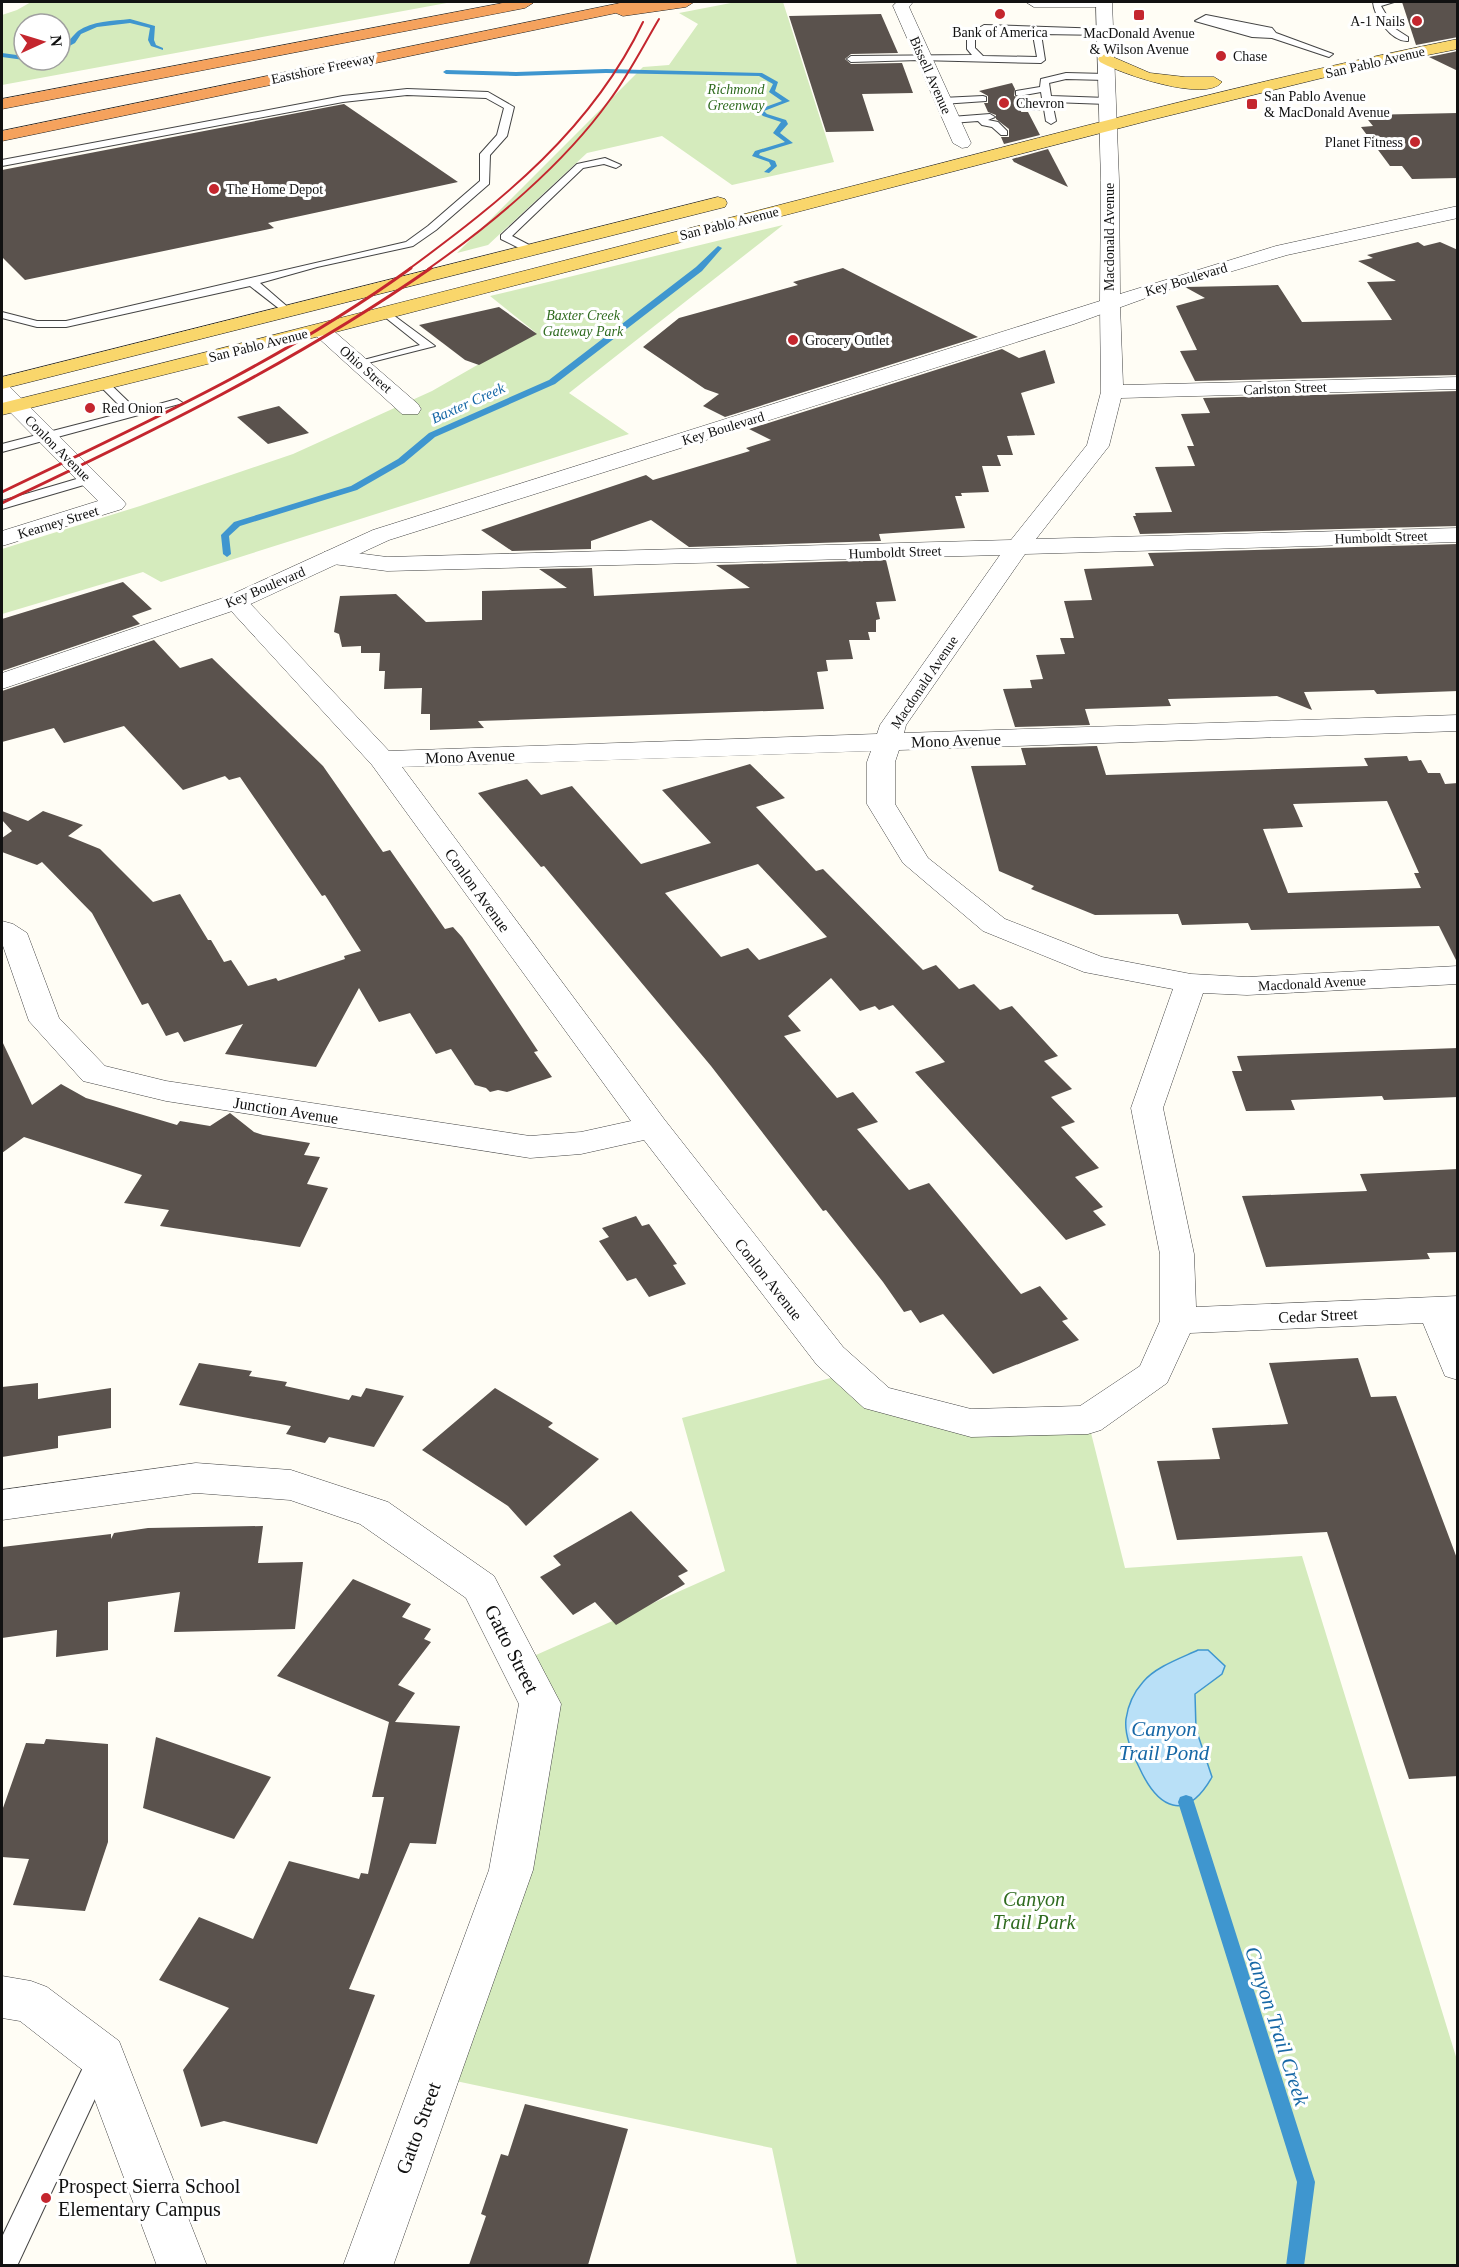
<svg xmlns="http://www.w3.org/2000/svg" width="1459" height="2267" viewBox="0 0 1459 2267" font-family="Georgia,serif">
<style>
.green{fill:#d5ebbd;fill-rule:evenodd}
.water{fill:#b9e0f7;stroke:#3f96cf;stroke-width:1.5}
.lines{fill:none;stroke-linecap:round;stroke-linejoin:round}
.stream{fill:#3f96cf;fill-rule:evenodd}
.building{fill:#5a524d;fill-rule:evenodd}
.service-casing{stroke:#444;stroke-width:2}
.minor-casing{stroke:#444;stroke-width:1}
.tertiary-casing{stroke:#444;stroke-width:1}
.primary-casing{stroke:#222;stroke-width:1}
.motorway-casing{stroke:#222;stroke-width:1}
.service{fill:#fff;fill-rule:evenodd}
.minor{fill:#fff;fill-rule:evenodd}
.tertiary{fill:#fff;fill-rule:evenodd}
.primary{fill:#f9d66b;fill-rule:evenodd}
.motorway{fill:#f5a25d;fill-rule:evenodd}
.rail-far1{stroke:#c4262e;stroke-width:2}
.rail{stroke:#c4262e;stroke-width:3}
.poi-dot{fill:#c4262e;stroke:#fff;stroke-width:2}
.labels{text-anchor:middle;stroke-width:6;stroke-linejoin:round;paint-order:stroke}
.far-poi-label{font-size:14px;fill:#111;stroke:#fff;text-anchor:start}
.far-street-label{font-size:14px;fill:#111;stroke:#fff}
.far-park-label{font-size:14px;font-style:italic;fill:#2f6b1f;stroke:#fff}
.far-water-label{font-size:15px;font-style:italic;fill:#1768a6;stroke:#fff}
.street-label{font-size:16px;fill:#111;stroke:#fff}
.near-street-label{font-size:20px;fill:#111;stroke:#fff}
.near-park-label{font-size:20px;font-style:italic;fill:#2f6b1f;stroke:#fff}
.near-poi-label{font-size:20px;fill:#111;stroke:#fff;text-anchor:start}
.near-water-label{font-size:21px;font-style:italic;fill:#1768a6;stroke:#fff}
</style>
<rect width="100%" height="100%" fill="#fffdf5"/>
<g class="green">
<path d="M31 2H452L2 85V15L17 10ZM24 24H60V60H24Z"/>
<polygon points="736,2 783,2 834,162 732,185 662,136 587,153 488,245 457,253 643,67 669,65 698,24 679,13"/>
<polygon points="783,225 569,393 629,434 161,582 143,572 2,614 2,549 140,506 293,454 432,391 535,332 490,296"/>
<polygon points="849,1373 971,1424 1088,1421 1125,1568 1302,1556 1457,2060 1457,2265 797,2265 772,2148 437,2077 540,1704 518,1663 725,1571 682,1418"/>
</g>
<path class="water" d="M1198 1650H1208L1225 1666 1222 1674 1195 1694 1196 1729 1212 1777C1186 1823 1158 1809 1139 1767 1132 1753 1124 1735 1126 1719 1128 1705 1134 1692 1143 1682 1155 1667 1181 1658 1198 1650Z"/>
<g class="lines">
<g class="stream">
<path d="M130 19 155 26 154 40 156 45 163 48V50L151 46 148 40 150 28 130 23 97 27 81 34 75 43 60 51V47C71 41 71 37 78 31 92 21 113 21 130 19Z"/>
<polygon points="2,53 24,56 24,60 2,57"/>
<polygon points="606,69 762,73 778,82 775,91 790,101 764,111 767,114 786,120 788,124 780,133 793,143 760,153 759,155 775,161 777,166 769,173 764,172 771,166 769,162 752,156 755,151 785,142 773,133 781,122 763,116 757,110 782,101 769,92 773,84 759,76 606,73 516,76 446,74 443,72 446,70 516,72"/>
<polygon points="718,246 722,248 702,271 555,384 435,437 404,463 357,490 240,526 229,536 231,554 227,557 223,554 221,535 234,522 351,486 398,459 429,433 549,380 696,267"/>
<polygon points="1186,1795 1192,1797 1194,1802 1315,2182 1304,2266 1286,2266 1297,2182 1178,1802 1180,1797"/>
</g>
</g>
<g class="building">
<polygon points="1402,2 1458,2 1458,37 1416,45"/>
<polygon points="881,14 898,53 851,54 845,59 851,64 902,63 913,93 862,94 874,131 826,132 789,16"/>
<polygon points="1458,51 1458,71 1429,57"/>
<polygon points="1012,83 1015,89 1014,96 1020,98 1023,104 1021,112 1028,112 1040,135 1004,144 1001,137 1009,137 1009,129 996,119 996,115 988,112 984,103 988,103 988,96 979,91"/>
<polygon points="344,104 458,182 268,223 274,228 25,280 2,257 2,170"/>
<polygon points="1458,113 1458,178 1412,179 1402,166 1390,166 1361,127 1373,126 1364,115"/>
<polygon points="1048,149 1068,187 1014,162 1012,159"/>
<polygon points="1418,242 1424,246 1440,242 1458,250 1458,375 1195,381 1180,351 1197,350 1176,306 1205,298 1185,287 1278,285 1302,322 1392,320 1367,282 1396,281 1358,261 1373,258 1367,255"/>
<polygon points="843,268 978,337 725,417 703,406 719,394 705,389 643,347 679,318 798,285 793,282"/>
<polygon points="499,307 537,334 479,365 465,360 419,325"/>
<polygon points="1002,349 1019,358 1045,350 1055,383 1021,393 1035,435 1007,436 1013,455 997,455 1001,466 982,466 989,492 961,493 962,496 955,496 965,528 879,534 881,541 689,547 651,520 591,541 591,549 512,551 481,530 646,475 653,480 750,451 746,448 771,440 749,429"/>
<polygon points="1458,391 1458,526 1140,534 1133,516 1136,516 1135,513 1172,512 1155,467 1195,466 1187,446 1194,446 1181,414 1210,413 1203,398"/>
<polygon points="279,406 309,433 268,444 237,417"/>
<polygon points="1458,544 1458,691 1377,694 1374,690 1304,692 1312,710 1277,696 1168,699 1171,706 1085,709 1090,725 1015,727 1003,689 1032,688 1030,680 1043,679 1036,655 1065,654 1060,638 1074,638 1064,601 1092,600 1084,569 1154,566 1148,553"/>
<polygon points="886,560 896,601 876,602 880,619 876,620 876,632 868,632 870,640 849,640 853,659 826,660 828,671 817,672 824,709 478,721 484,728 430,730 430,714 421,714 422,688 384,689 385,671 379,671 380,653 361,653 361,646 342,647 339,634 334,632 340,596 396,594 426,622 482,620 482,591 567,588 539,569 592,568 594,596 750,588 716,565"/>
<polygon points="123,582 152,609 132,616 140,624 2,671 2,619"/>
<polygon points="154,640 180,668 212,658 323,766 383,852 390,850 445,929 453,927 462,937 538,1051 534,1052 552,1077 507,1092 498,1090 490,1092 486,1088 475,1085 451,1049 436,1054 410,1013 379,1022 359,988 316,1067 225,1054 243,1024 184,1042 178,1032 166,1036 148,1003 142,1005 92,913 42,862 37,865 2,852 2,838 12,831 2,820 2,811 28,821 43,811 83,825 68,836 100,849 153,902 180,894 208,940 211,940 224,962 231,960 248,986 276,978 278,981 345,959 344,956 361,951 325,895 322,896 240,777 229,780 225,776 183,790 124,726 64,743 54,728 2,742 2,691"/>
<path d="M1097 746 1106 775 1368 766 1364 758 1407 756 1409 761 1421 760 1428 773H1440L1445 784 1458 783V964L1439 926 1251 930 1248 923 1182 925 1178 914 1095 915 1031 889 1034 886 999 871 971 766 1026 765 1021 748ZM1387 801 1419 873H1414L1421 888 1288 893 1263 829 1303 827 1293 804Z"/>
<path d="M750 764 785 798 756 807 816 871 823 869 923 970 936 965 959 989 974 984 1000 1010 1012 1006 1058 1056 1044 1061 1072 1089 1051 1097 1075 1122 1061 1127 1099 1168 1075 1177 1103 1207 1093 1211 1106 1225 1066 1240 915 1072 945 1062 893 1005 879 1010 875 1006 860 1011 831 978 788 1016 801 1031 784 1036 837 1098 853 1092 878 1122 857 1129 909 1190 929 1183 1021 1294 1040 1286 1068 1319 1062 1321 1079 1340 993 1374 943 1314 920 1323 911 1310 904 1312 883 1282 826 1210 823 1211 711 1066 544 866 541 867 478 793 527 779 541 795 572 786 641 864 711 843 662 790ZM758 864 827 937 759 960 748 948 721 957 665 893Z"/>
<polygon points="2,1041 32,1105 61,1084 86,1098 177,1125 180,1121 210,1126 230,1113 254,1132 263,1135 310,1143 304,1155 320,1157 307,1184 328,1188 300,1247 160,1226 169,1210 124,1203 142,1175 24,1137 2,1153"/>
<polygon points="1458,1048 1458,1097 1384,1100 1382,1096 1291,1100 1295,1110 1246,1111 1232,1071 1242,1071 1237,1056"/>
<polygon points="1458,1169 1458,1252 1427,1253 1430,1259 1266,1267 1242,1196 1367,1191 1360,1174"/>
<polygon points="636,1216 642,1226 649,1224 677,1264 673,1265 686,1284 649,1297 636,1278 627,1281 599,1241 609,1237 602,1228"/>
<polygon points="1358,1358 1371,1397 1396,1396 1458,1561 1458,1776 1409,1779 1327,1532 1177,1540 1157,1461 1220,1459 1212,1428 1288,1424 1269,1363"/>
<polygon points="199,1363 252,1371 249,1376 287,1382 285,1386 349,1400 352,1395 361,1397 366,1388 404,1396 374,1447 329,1437 325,1443 286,1434 291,1426 179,1405"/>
<polygon points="38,1383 38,1399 111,1388 111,1428 58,1436 58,1448 2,1457 2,1387"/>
<polygon points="495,1388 553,1423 548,1427 599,1459 526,1526 508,1506 422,1450"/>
<polygon points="631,1511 688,1571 678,1576 685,1584 616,1625 595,1602 573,1615 540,1577 561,1565 553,1556"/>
<polygon points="263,1526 258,1563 303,1562 295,1629 174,1632 180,1592 108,1602 108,1650 56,1657 57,1630 2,1638 2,1547 111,1534 111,1539 114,1533 148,1528"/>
<polygon points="353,1579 411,1604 402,1617 431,1629 424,1639 431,1642 398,1685 415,1693 395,1722 460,1726 436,1844 410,1843 349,1989 375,1995 317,2144 224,2121 201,2127 183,2070 229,2008 159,1980 199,1917 253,1939 289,1861 359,1879 361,1873 368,1874 384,1797 372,1797 389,1722 277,1676"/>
<polygon points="156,1737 271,1777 234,1839 143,1808"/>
<polygon points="46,1739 108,1744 108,1842 85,1911 13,1905 29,1859 2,1857 3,1808 26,1743 44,1744"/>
<polygon points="525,2104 628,2129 588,2265 469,2265 486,2216 481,2214 501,2154 508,2156"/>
</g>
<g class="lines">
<defs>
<g id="service">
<path d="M1373 2H1394L1381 6 1394 28 1408 37V41C1391 42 1374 16 1373 2Z"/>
<polygon points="1206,15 1272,28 1276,33 1333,54 1329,57 1272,38 1252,37 1195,21"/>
<path d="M984 25 1105 29 1109 32 1105 35 1041 34 1045 60 1041 63 919 60 851 62 847 59 851 56 972 55 967 49V35ZM985 31 1033 35 1037 57 983 56 975 48V36Z"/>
<polygon points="1066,73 1106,74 1111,77 1106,80 1066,79 1049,83 1051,96 1107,98 1112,101 1107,104 1052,102 1056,121 1051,124 1046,121 1044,109 1023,110 1023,106 1043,104 1041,92 1019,96 1016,95 1016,91 1040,87 1041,79"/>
<polygon points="407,89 488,92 514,107 507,136 490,155 489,184 436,230 413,246 317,267 260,283 290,309 292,311 286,314 250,286 66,327 37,327 2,318 2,312 37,321 66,321 406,242 428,226 480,181 480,154 497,135 504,108 486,98 407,95 343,102 2,166 2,160 343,96"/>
<polygon points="983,96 986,97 986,101 942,104 937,101 942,98"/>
<polygon points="990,114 995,117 988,120 998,122 1007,131 1007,135 1001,135 992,127 982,125 978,121 951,123 946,120 951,117"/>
<polygon points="605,158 621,165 616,168 604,164 583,168 512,236 533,247 533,251 525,251 501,239 501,235 577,164"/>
<polygon points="385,309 435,346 356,366 356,362 420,345 381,314 379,312"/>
<polygon points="99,381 107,381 137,410 177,399 183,403 2,452 2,444 126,412 99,385"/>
<polygon points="90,475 94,476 94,482 2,509 2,501"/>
<polygon points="98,2052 107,2055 111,2064 107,2073 17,2266 2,2266 2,2237 89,2055"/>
</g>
<g id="minor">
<polygon points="897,2 913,2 909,7 971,143 968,147 962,148 953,143 893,6"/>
<polygon points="1026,2 1108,2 1100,7 1034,7"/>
<path d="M1110 299 1117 301 1120 305 1123 385 1458 377V389L1121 398 1109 446 1036 539 1458 528V542L1025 554 906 725 904 733 1458 715V731L899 750 895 762V804L928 858 1005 919 1102 957 1191 974 1247 977 1458 966V984L1247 995 1203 993 1163 1108 1194 1254 1196 1307 1458 1296V1380L1445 1376 1423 1323 1190 1333 1167 1383 1101 1430 1088 1434 971 1437 864 1408 817 1365 644 1140 581 1154 530 1158 166 1101 83 1081 29 1021 2 943V921L13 924 27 933 59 1018 105 1066 166 1081 530 1136 581 1132 631 1121 372 765 223 602 226 597 235 595 244 597 389 751 877 734 880 725 1000 555 387 571 333 564 324 562 321 557 324 552 333 550 387 557 1011 540 1087 445 1101 392 1100 305 1103 301ZM871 751 867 762V804L903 863 983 931 1084 972 1173 989 1131 1108 1160 1254V1321L1140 1366 1080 1406 971 1409 889 1388 843 1347 664 1119 402 767Z"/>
<polygon points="321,324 328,326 418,404 421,409 418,414 402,414 314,334 311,330 314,326"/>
<polygon points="2,386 10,387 122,499 126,504 122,509 2,546 2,531 98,501 2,404"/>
<polygon points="196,1463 291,1470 388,1502 494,1576 561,1704 533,1870 393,2266 343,2266 489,1870 519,1704 466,1598 360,1524 290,1500 196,1493 2,1520 2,1490"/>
<polygon points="2,1976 31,1981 47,1987 119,2041 207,2266 157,2266 84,2071 20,2021 2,2018"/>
</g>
<polygon id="tertiary" points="1096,2 1112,2 1119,181 1120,294 1276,246 1458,206 1458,218 1287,255 1168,290 1074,324 389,540 244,607 2,689 2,673 226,597 373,530 1100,301 1101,181"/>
<g id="primary">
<path d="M1458 39V49L1367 67 1151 120 328 334 2 415V403C285 333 567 260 849 187 1051 135 1253 80 1458 39Z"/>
<path d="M1106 54 1150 73 1185 77H1214L1222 82C1206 103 1121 74 1100 62L1098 59 1100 56Z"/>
<polygon points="718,197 725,199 727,203 725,207 2,389 2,377"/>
</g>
<g id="motorway">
<polygon points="508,2 533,3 525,8 2,109 2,99"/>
<polygon points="625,2 694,2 686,7 623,16 616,13 2,141 2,131"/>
</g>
</defs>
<use href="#service" class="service-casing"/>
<use href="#minor" class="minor-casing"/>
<use href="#tertiary" class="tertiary-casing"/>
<use href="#primary" class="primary-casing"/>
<use href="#motorway" class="motorway-casing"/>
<use href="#service" class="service"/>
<use href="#minor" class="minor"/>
<use href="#tertiary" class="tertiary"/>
<use href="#primary" class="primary"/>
<use href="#motorway" class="motorway"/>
<g class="rail-far1">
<path d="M409 269C503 200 592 129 643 22"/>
<path d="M428 269C491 225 564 164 609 101 628 76 643 46 659 19"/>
</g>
<g class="rail">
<path d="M2 492C141 425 286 359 411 268"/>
<path d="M2 503C150 433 296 362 431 268"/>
</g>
</g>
<g class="poi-dot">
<circle cx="1000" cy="14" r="6"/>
<rect x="1133" y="9" width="12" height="12" rx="3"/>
<circle cx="1417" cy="21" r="6"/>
<circle cx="1221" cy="56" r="6"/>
<circle cx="1004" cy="103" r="6"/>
<rect x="1246" y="98" width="12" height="12" rx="3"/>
<circle cx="1415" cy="142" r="6"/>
<circle cx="214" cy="189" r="6"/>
<circle cx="793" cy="340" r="6"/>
<circle cx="90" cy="408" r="6"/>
<circle cx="46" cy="2198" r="6"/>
</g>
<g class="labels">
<g class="far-poi-label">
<text x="1405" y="26" text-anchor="end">A-1 Nails</text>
<text x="1000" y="37" text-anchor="middle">Bank of America</text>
<text x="1139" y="38" text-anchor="middle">MacDonald Avenue<tspan x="1139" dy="16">&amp; Wilson Avenue</tspan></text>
<text x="1233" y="61">Chase</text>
<text x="1264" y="101">San Pablo Avenue<tspan x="1264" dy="16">&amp; MacDonald Avenue</tspan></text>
<text x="1016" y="108">Chevron</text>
<text x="1403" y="147" text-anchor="end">Planet Fitness</text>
<text x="226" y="194">The Home Depot</text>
<text x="805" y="345">Grocery Outlet</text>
<text x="102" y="413">Red Onion</text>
</g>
<g class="far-street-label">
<text transform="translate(1375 62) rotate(-13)" y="5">San Pablo Avenue</text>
<text transform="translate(323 68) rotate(-12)" y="5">Eastshore Freeway</text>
<text transform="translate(931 75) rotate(66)" y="5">Bissell Avenue</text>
<text transform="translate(729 223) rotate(-14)" y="5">San Pablo Avenue</text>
<text transform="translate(1109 237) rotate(-90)" y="5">Macdonald Avenue</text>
<text transform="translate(1186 279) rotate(-17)" y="5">Key Boulevard</text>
<text transform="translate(258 345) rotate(-14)" y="5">San Pablo Avenue</text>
<text transform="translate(366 369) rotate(41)" y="5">Ohio Street</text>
<text transform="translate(1285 388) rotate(-2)" y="5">Carlston Street</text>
<text transform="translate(723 428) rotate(-17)" y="5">Key Boulevard</text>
<text transform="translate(58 448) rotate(45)" y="5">Conlon Avenue</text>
<text transform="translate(58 522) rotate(-17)" y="5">Kearney Street</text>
<text transform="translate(1381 537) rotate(-2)" y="5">Humboldt Street</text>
<text transform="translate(895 552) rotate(-2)" y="5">Humboldt Street</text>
<text transform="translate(265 587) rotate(-23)" y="5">Key Boulevard</text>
<text transform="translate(924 682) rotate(-56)" y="5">Macdonald Avenue</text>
<text transform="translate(1312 983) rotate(-3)" y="5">Macdonald Avenue</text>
</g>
<g class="far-park-label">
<text x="736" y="94">Richmond<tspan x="736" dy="16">Greenway</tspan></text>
<text x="583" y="320">Baxter Creek<tspan x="583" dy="16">Gateway Park</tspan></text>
</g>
<g class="far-water-label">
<text transform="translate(468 403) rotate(-24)" y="5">Baxter Creek</text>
</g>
<g class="street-label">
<text transform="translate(956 740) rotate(-2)" y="6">Mono Avenue</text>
<text transform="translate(470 756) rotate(-2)" y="6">Mono Avenue</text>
<text transform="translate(478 890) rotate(54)" y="6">Conlon Avenue</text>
<text transform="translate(286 1110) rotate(9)" y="6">Junction Avenue</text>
<text transform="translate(769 1279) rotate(52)" y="6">Conlon Avenue</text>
<text transform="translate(1318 1315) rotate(-3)" y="6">Cedar Street</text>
</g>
<g class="near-street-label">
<text transform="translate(512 1649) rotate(63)" y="7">Gatto Street</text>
<text transform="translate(418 2128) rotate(-70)" y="7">Gatto Street</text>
</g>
<g class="near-park-label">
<text x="1034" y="1906">Canyon<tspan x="1034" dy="23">Trail Park</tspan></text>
</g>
<g class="near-poi-label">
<text x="58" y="2193">Prospect Sierra School<tspan x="58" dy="23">Elementary Campus</tspan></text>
</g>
<g class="near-water-label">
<text x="1164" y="1736">Canyon<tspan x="1164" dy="24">Trail Pond</tspan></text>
<text transform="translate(1277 2026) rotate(72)" y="7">Canyon Trail Creek</text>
</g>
</g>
<rect width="1459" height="2267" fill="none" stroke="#111111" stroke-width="6"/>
<g transform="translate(42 42) rotate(86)"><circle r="28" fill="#ffffff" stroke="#a0a0a0" stroke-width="1.5"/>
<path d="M0-4.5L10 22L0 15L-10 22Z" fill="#c4262e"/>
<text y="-9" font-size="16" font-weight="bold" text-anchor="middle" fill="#111111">N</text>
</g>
</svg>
